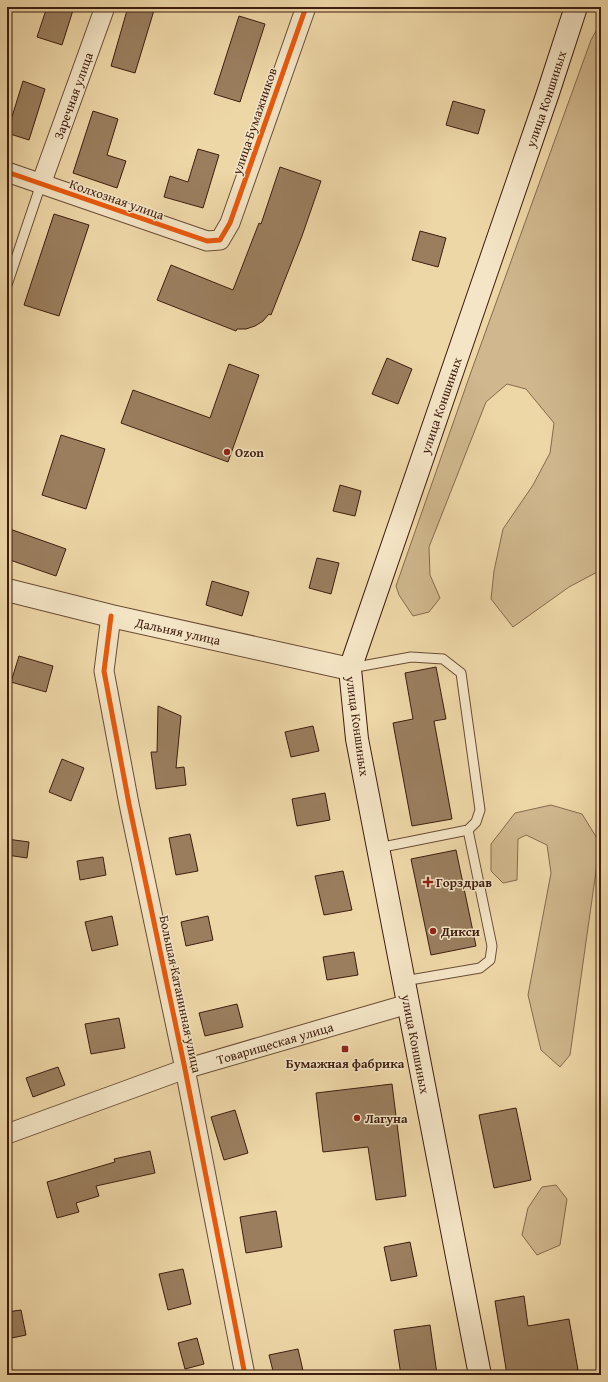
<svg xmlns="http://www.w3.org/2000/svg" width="608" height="1382" viewBox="0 0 608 1382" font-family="'Gentium Book Plus',serif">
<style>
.green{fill:#d0b78d;stroke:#876a4e}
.building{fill:#9a7e5e;stroke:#3e1d0f}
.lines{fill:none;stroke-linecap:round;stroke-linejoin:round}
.service-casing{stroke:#6a4c35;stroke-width:11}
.minor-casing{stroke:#6a4c35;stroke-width:21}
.tertiary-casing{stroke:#6a4c35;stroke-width:24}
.secondary-casing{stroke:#3e1d0f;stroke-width:24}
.service{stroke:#f4e5c6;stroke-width:9}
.minor{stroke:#f4e5c6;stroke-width:19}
.tertiary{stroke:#f4e5c6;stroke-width:22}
.secondary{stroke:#f4e5c6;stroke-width:22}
.cycleway-casing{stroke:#f4e5c6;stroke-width:8}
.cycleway{stroke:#e8590c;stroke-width:5}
.poi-dot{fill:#8f2418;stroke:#f4e5c6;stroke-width:1.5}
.labels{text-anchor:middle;stroke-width:3;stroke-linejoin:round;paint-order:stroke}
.street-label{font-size:13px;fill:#3e1d0f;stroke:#f4e5c6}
.poi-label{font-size:13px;font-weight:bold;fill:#3e1d0f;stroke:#f4e5c6;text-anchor:start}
</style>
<rect width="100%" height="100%" fill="#eed7a7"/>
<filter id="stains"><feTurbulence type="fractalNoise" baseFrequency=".005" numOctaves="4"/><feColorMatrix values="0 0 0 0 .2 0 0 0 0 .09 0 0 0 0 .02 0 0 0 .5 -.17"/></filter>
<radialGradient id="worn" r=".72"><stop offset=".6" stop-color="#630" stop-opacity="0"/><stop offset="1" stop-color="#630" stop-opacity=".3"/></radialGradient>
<g class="green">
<polygon points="601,22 601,570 569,587 513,627 491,599 494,571 503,529 533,485 550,453 554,423 526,389 507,384 486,402 429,547 430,575 440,598 429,612 413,616 399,595 396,586 471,372 591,40"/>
<polygon points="551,805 582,814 600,843 570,1055 560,1067 541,1050 528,995 551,873 547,845 526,835 518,839 517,880 503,883 491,871 491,844 515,813"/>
<polygon points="556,1185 567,1199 560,1245 537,1255 522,1235 528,1208 542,1187"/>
</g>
<g class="building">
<polygon points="47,7 74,7 62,45 37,37"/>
<polygon points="128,7 155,7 135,73 111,66"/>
<polygon points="239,16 265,24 240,102 214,94"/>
<polygon points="23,81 45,89 29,140 7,133"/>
<polygon points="453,101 485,110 478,134 446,125"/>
<polygon points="93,111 118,119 107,155 126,161 117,188 73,173"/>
<polygon points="198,149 219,155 203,208 164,197 170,176 188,182"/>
<polygon points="280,167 321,181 302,236 271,315 269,314 263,321 255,326 246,329 237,329 236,331 157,300 171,265 233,290 259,223 261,224"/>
<polygon points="54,214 89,225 59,316 24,305"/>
<polygon points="420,231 446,238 438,267 412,260"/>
<polygon points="387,358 412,369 398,404 372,394"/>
<polygon points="229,364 259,375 228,462 121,423 133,390 210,418"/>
<polygon points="61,435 105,449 86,509 42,495"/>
<polygon points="340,485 361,491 355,516 333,511"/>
<polygon points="7,528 66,549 56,576 7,559"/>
<polygon points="317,558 339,563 331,594 309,588"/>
<polygon points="212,581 249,592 242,616 206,605"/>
<polygon points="19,656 53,666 46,692 11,682"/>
<polygon points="436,667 446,719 434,721 452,819 412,826 393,723 413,719 405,673"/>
<polygon points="158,706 181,716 176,768 184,767 186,785 156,789 151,752 157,752"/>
<polygon points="313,726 319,751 291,757 285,732"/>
<polygon points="62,759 84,768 71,801 49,792"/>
<polygon points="325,793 330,820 297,826 292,799"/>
<polygon points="190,834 198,871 176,875 169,838"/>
<polygon points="7,839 29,842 27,858 7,855"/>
<polygon points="456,850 476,946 431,955 411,859"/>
<polygon points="103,857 106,875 80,880 77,861"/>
<polygon points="343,871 352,910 324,915 315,876"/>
<polygon points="112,916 118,945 92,951 85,922"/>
<polygon points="208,916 213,940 186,946 181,922"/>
<polygon points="354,952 358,975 327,980 323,957"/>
<polygon points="237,1004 243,1027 205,1036 199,1013"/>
<polygon points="119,1018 125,1048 91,1054 85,1024"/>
<polygon points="58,1067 65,1085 33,1097 26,1078"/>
<polygon points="392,1084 406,1196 376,1200 368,1147 323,1152 316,1093"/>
<polygon points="516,1108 531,1180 494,1188 479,1115"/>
<polygon points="235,1110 248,1153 224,1160 211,1117"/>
<polygon points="150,1151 155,1173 96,1186 99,1196 76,1203 79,1212 57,1218 47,1182 115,1162 114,1159"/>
<polygon points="276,1211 282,1247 246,1253 240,1217"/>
<polygon points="410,1242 417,1276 391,1281 384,1247"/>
<polygon points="183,1269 191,1304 168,1310 159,1274"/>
<polygon points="524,1296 528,1326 569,1319 578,1370 548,1375 507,1375 495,1301"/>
<polygon points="21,1310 26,1335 7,1339 7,1312"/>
<polygon points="430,1325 437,1374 426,1375 401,1375 394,1330"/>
<polygon points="197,1338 204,1364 185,1369 178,1343"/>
<polygon points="298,1349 304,1375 274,1375 269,1355"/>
</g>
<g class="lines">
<defs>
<g id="service">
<polyline points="7,285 41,184"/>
<polyline points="351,668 411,657 443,659 461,673 480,810 476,822 468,830 378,848"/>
<polyline points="404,981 480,968 490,960 492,946 468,830"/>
</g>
<g id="minor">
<polyline points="7,172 207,241 220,240 230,223 306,7"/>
<path id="s1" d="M41 184 105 7"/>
<polyline points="111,616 104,671 129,804 185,1069 245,1375"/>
<path id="s2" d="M7 1134 185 1069 408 1004"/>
</g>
<g id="tertiary">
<path id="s3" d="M7 590 111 616 350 669"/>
</g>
<g id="secondary">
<path id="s4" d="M480 1375 357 739 350 669 548 93 576 7"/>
</g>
</defs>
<use href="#service" class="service-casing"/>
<use href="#minor" class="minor-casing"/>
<use href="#tertiary" class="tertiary-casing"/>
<use href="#secondary" class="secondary-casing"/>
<use href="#service" class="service"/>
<use href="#minor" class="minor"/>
<use href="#tertiary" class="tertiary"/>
<use href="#secondary" class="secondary"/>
<defs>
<g id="cycleway">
<polyline points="7,172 207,241 220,240 230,223 306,7"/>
<polyline points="111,616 104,671 129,804 185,1069 245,1375"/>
</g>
</defs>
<use href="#cycleway" class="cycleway-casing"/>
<use href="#cycleway" class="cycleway"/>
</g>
<g class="poi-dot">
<circle cx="227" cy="452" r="4"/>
<path d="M426 876h4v4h4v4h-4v4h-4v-4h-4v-4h4z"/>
<circle cx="433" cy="931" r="4"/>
<rect x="341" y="1045" width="8" height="8" rx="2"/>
<circle cx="357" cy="1118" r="4"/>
</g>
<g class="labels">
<g class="street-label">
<text dy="5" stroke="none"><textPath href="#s1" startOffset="94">Заречная улица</textPath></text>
<text dy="5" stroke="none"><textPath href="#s4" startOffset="1321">улица Коншиных</textPath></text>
<text transform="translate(254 121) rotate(-71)" y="5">улица Бумажников</text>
<text transform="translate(117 199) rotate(19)" y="5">Колхозная улица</text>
<text dy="5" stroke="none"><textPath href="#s4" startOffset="997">улица Коншиных</textPath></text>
<text dy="5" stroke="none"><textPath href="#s3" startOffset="176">Дальняя улица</textPath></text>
<text transform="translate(358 726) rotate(82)" y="5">улица Коншиных</text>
<text transform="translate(181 994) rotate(78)" y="5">Большая Катанинная улица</text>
<text dy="5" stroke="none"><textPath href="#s2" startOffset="283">Товарищеская улица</textPath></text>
<text transform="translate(416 1044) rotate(79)" y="5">улица Коншиных</text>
</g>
<g class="poi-label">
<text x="235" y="457">Ozon</text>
<text x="436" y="887">Горздрав</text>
<text x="441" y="936">Дикси</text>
<text x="345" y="1068" text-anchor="middle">Бумажная фабрика</text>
<text x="365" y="1123">Лагуна</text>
</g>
</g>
<rect width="608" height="1382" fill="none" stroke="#eed7a7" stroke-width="24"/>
<rect x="8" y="8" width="592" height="1366" fill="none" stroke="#3e1d0f" stroke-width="2"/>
<rect x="12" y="12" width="584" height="1358" fill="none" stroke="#3e1d0f"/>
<rect width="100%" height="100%" filter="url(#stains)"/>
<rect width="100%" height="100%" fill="url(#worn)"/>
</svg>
